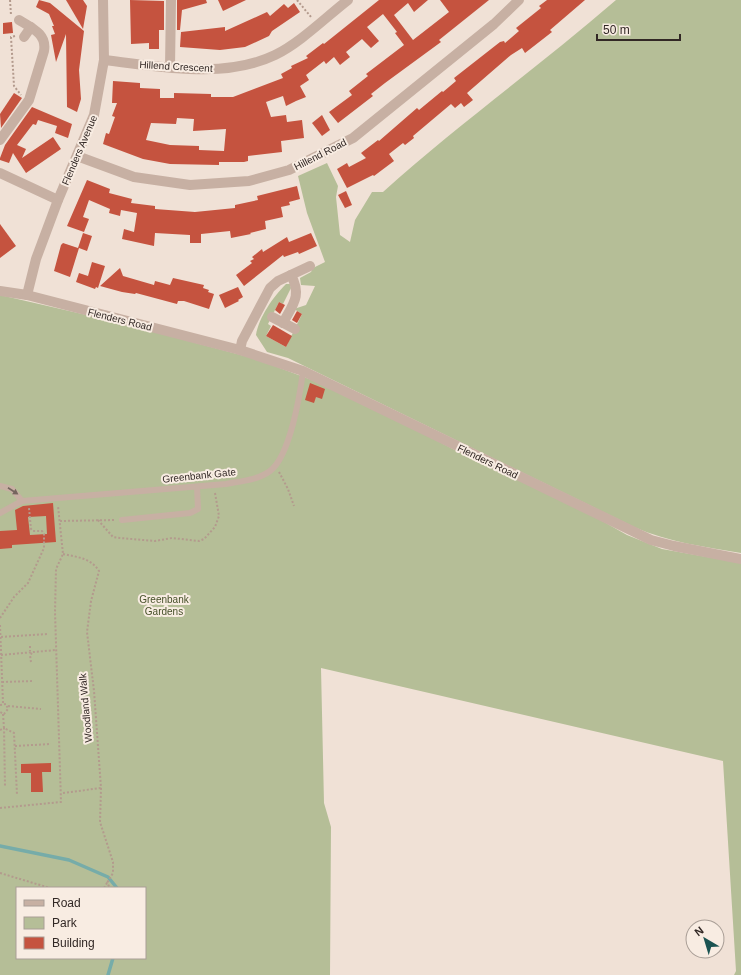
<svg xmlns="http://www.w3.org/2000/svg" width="741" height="975" viewBox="0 0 741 975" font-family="Helvetica,sans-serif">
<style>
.green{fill:#b5be97;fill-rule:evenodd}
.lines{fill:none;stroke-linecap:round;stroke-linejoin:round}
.stream{stroke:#76aca9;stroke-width:3.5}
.building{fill:#c5533f;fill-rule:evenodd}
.path{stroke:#b39a8d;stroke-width:2;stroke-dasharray:2 2;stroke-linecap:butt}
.service{stroke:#c7b0a3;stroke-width:6}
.minor{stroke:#c7b0a3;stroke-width:10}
.oneway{fill:#75655e}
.labels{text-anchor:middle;stroke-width:4;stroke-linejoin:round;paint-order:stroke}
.street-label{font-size:10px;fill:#322825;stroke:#f8ece2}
.park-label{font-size:10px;fill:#465029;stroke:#f8ece2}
</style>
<rect width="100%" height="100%" fill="#f0e1d6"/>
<g class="green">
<path d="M616 0H741V553C705 547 668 542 634 527L288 358 267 352 256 335C259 317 273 297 286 284H290L291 288 283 304 279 302 268 324 271 326 266 336 286 347 302 314 294 309 306 305 315 286 301 285 300 278 311 272 313 268 325 262 307 213 298 176 327 163 338 186 336 197 340 235 350 242 355 220 372 192H383C458 124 540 66 616 0Z"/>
<path d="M0 295 117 322 256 359 341 391 484 465 567 501 627 535 662 549 741 563V975H734L736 971 723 761 321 668 324 803 331 827 330 975H0ZM17 888H145V958H17Z"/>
</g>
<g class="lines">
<g class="stream">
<polyline points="0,846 69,860 108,877 117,888"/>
<polyline points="108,975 113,958"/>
</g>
</g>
<g class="building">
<polygon points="39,0 50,3 84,31 79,70 81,99 77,112 67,107 66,34 56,62 51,35 55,34 52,26 54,26 49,14 36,7"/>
<polygon points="66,0 83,0 87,6 83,29"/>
<polygon points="130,0 164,1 164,30 159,30 159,49 149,49 149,43 131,44"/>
<polygon points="177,0 206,0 207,3 182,10 180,30 177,30"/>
<polygon points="218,0 246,0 223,11"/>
<path d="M379 0H428L414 12 408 3 394 15 413 40 449 12 440 0H489L439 40 441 42 385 83 371 94 373 96 338 123 329 112 352 95 349 91 368 76 366 74 404 45 395 33 397 32 383 14 367 27 379 41 371 48 362 39 346 52 350 57 340 65 334 57 326 64 324 61 306 75 309 80 300 86 306 97 296 101 286 106 283 96 266 102 271 117 286 115 287 122 302 120 304 138 281 141 282 152 248 156V161L244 162H219V165L170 164 143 159 103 144 106 133 109 134 115 117 112 116 117 103H112L113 81 140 83V88L160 89V98H174V93L211 94V97H233L283 78 281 74 292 68 291 66 308 58 306 56 323 43 324 44ZM177 118 194 119 193 131 226 129 224 151 199 150V146L170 145 146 140 151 123 176 124Z"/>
<polygon points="547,0 585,0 550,30 552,32 525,53 522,48 511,55 467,93 473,100 464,107 461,103 455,108 451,104 413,136 414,138 405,145 403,143 389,154 394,161 374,176 373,175 347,188 337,169 347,163 349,167 366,158 361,153 378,140 379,141 417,108 419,110 442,91 443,92 456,81 454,78 500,42 504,41 505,43 519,31 516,28 541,8 539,6"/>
<polygon points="294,3 300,12 272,31 269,36 245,47 220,50 180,47 181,32 225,27 225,31 267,12 270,16 284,4 288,8"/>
<polygon points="12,22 13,33 3,34 3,23"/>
<polygon points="14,93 22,98 1,128 0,114"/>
<polygon points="32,107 72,124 68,138 55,133 57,126 38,120 36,125 33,124 17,145 26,149 22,158 53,137 61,149 26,173 13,153 9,163 0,160 0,158 5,145"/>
<polygon points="322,115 330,130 322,136 312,123"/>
<polygon points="87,180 110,189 109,193 132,199 131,203 155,206 155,209 195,212 235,208 235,205 258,200 257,196 297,186 300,199 289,202 290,205 281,207 283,217 265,221 266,229 250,233 251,234 231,238 230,231 201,234 201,243 190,243 190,235 155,233 154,246 122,239 124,229 134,232 137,213 121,210 120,216 109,213 110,209 89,200 83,217 89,219 84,232 67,226"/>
<polygon points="346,191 352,205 345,208 338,195"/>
<polygon points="0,224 16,246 0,258"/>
<polygon points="83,233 92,236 87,251 79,248 70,277 54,271 61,245 63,243 78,248"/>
<polygon points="311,233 317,246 299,254 298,252 284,257 283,255 244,286 236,275 252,263 250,261 254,259 252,257 262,249 263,252 287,237 289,242"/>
<polygon points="92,262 105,266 98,288 96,287 95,289 76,282 79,273 88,276"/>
<polygon points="120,268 123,276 154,285 155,281 170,285 173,278 204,285 203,288 209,290 208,292 214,294 209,309 184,301 178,301 177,304 136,293 135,294 122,292 100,286"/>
<polygon points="238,287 243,297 238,300 239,301 225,308 219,295"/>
<polygon points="279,302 285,305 280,314 275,310"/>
<polygon points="297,311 302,314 297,323 292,320"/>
<polygon points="273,325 292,336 286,347 266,336"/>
<polygon points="310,383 325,389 322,399 316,397 314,403 305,400"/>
<path d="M53 503 56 542 12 545V548L0 549V531L17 530 15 510 23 506ZM46 516 47 534 30 535 28 517Z"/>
<polygon points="51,763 51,772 42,772 43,792 31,792 31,773 21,773 21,764"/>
</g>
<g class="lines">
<g class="path">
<polyline points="10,0 11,15"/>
<polyline points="297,0 311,17"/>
<polyline points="15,36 11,37 14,86 21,95"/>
<polyline points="279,472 288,489 294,506"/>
<polyline points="98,520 113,537 120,538 155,541 172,538 199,541 204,539 215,527 219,516 215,493"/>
<polyline points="60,521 115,520"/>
<path d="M63 554C77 557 91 558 99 571L91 601 87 632 94 691 101 788 100 822 113 862V873L107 883"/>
<polyline points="0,618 14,597 28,583 44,548 44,534 42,531 33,531 31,529 29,508"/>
<polyline points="0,625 3,703"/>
<polyline points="1,637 47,634"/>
<polyline points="30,646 30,651"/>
<polyline points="1,655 56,650"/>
<polyline points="31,662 30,655 32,653"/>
<polyline points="2,682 34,681"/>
<polyline points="0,705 6,704 8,709 4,714 0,712"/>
<polyline points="8,706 41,709"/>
<polyline points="3,714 4,728 14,733 17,795"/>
<polyline points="0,730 4,728 5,786"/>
<polyline points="15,746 51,744"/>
<polyline points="63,793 101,788"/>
<polyline points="0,808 61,802 55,612 56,569 63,554 58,506"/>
<polyline points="0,873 50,888"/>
<polyline points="104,888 107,883 110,888"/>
</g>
<g class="service">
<polyline points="0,486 12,489 22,501"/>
<path d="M0 513 22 501 226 484C241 481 258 480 270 471 290 456 300 395 303 371"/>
<polyline points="122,520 190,513 198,509 197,487"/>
</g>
<g class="minor">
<polyline points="24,37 31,27"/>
<path d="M104 60C159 66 223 80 275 55 300 43 326 17 348 0"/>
<polyline points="170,67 171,0"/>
<path d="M0 140 29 100 44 51C47 34 32 28 19 20"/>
<polyline points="77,156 134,177 190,185 249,181 289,170 353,138 494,24 519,0"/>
<polyline points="0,173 58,200"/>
<polyline points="0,291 27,295 240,350 303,371 651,540 674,546 741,559"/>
<polyline points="27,295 36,259 58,200 94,115 104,60 103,0"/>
<polyline points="272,317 295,329"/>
<path d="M283 323C293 304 302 296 291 275"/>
<polyline points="240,350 242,341 270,288 278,281 310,266"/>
</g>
</g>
<defs><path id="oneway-solid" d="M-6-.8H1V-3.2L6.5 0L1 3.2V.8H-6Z"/></defs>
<use class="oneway" href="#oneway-solid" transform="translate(13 491) rotate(33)"/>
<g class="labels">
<g class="street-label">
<text transform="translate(176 66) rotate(3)" y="4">Hillend Crescent</text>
<text transform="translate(79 150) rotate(-67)" y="4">Flenders Avenue</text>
<text transform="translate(320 154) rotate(-27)" y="4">Hillend Road</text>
<text transform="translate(120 319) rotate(14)" y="4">Flenders Road</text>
<text transform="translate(488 461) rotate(26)" y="4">Flenders Road</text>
<text transform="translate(199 475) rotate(-6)" y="4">Greenbank Gate</text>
<text transform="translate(85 708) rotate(-95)" y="4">Woodland Walk</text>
</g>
<g class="park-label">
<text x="164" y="603">Greenbank<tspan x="164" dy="12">Gardens</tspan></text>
</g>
</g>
<rect x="16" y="887" width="130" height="72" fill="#f8ece2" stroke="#a99e96"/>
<rect x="24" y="900" width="20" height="6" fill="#c7b0a3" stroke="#a99e96"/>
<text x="52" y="907" font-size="12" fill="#322825">Road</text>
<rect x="24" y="917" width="20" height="12" fill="#b5be97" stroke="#a99e96"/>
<text x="52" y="927" font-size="12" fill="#322825">Park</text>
<rect x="24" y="937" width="20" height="12" fill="#c5533f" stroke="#a99e96"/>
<text x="52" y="947" font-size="12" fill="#322825">Building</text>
<g transform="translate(705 939) rotate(322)"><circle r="19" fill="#f8ece2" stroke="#a99e96"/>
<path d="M0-3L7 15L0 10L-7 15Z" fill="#1b5351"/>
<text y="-6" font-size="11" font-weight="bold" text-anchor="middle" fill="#322825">N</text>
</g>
<path d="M597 34v6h83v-6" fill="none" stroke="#322825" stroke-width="2"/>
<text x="603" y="34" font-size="12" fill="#322825" stroke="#f8ece2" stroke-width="3" paint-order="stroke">50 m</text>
</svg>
